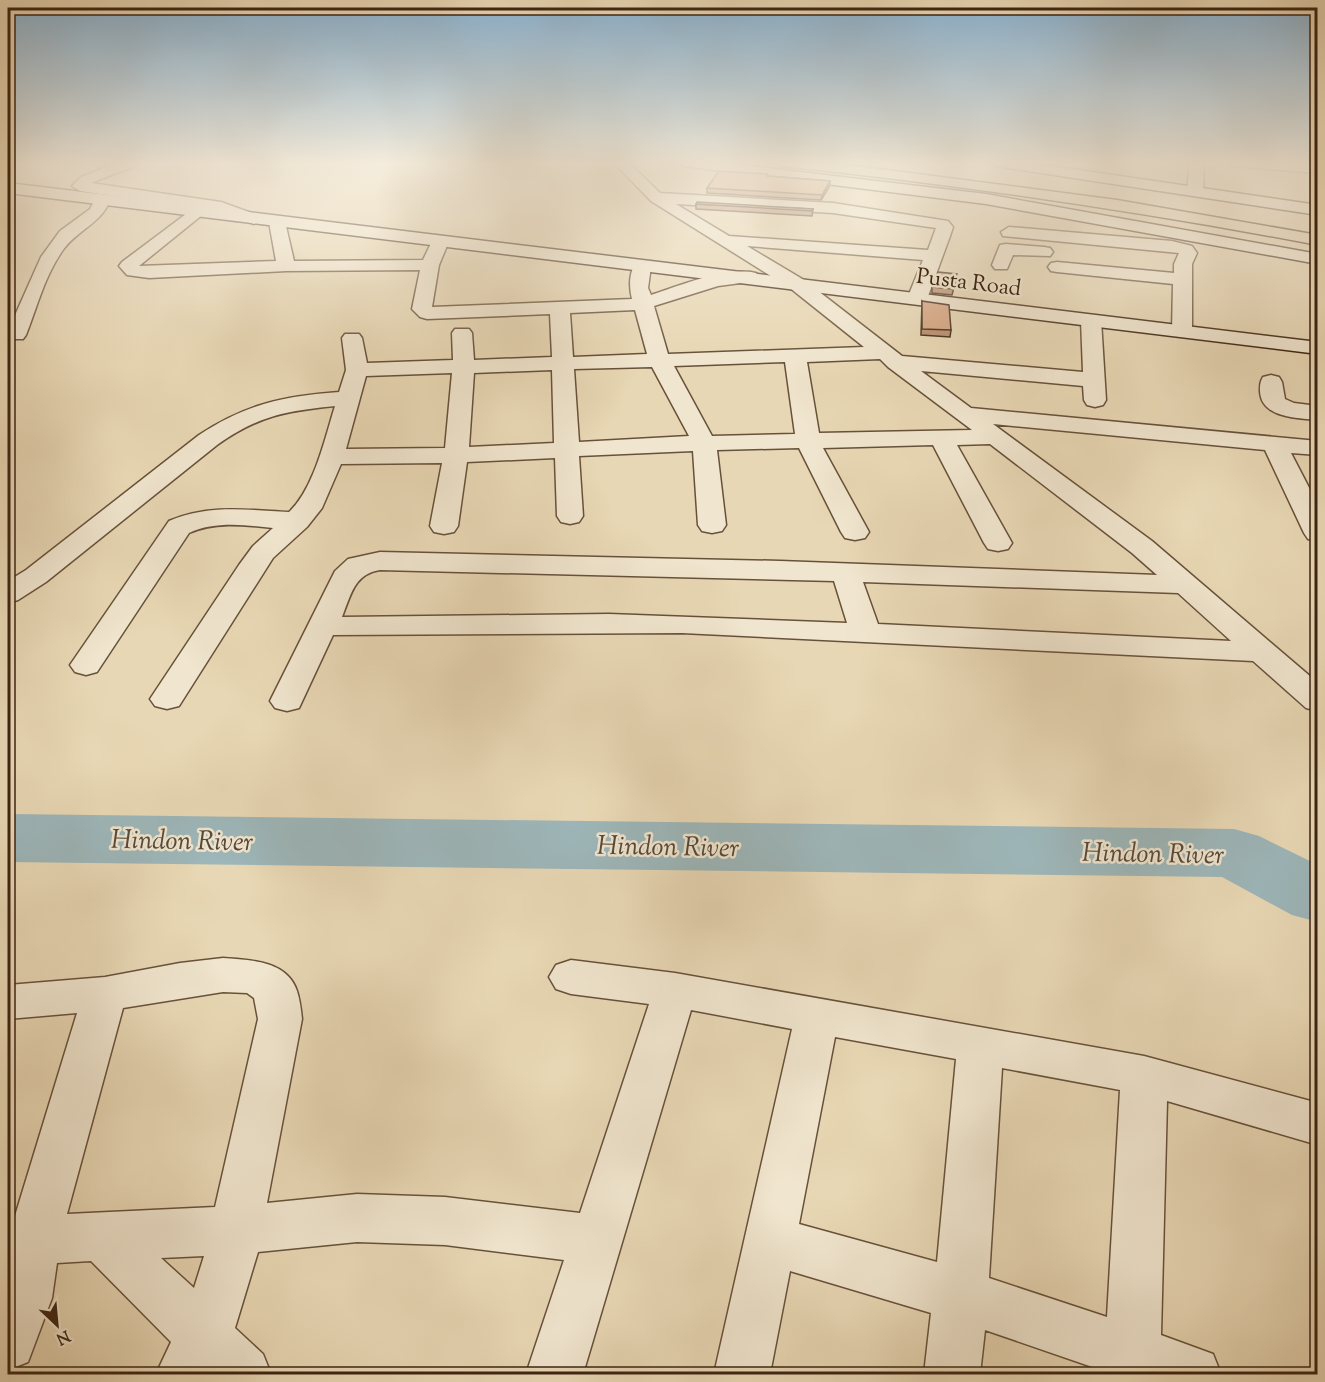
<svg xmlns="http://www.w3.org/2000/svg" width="1325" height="1382" viewBox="0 0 1325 1382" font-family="'Sorts Mill Goudy',serif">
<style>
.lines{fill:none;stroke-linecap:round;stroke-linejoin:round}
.river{fill:#9db6b9;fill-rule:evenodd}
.street-casing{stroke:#68513a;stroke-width:3}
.secondary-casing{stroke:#3d2412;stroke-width:3}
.primary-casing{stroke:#3d2412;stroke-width:3}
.street{fill:#f0e5ce;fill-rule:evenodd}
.secondary{fill:#f0e5ce;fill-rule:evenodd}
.primary{fill:#e8d7b4;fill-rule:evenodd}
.wall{fill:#b78b6c;stroke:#3d2412;stroke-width:1.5}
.shaded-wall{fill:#957158;stroke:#3d2412;stroke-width:1.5}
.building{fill:#d5a27e;stroke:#3d2412;stroke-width:1.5}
.labels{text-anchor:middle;stroke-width:5;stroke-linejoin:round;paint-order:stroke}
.far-street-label{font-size:22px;fill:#3d2412;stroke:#f0e5ce}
.water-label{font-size:27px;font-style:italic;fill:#55483c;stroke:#f0e5ce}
</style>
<rect width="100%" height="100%" fill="#e8d7b4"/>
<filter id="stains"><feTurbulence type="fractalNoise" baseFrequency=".00333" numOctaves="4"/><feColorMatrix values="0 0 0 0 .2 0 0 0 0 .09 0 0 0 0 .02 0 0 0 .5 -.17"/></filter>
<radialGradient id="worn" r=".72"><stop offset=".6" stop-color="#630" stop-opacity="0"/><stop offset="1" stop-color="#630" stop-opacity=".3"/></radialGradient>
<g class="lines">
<polygon class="river" points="8,814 1234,829 1259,836 1318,865 1318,922 1292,915 1222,877 8,862"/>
<defs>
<g id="street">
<path d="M120 162H139L137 165 91 183 221 202 260 216 262 219 254 224 218 211 202 209 204 212 202 215 139 266 276 261 269 222 277 217 285 222 294 261 423 260 434 237H446L449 241 439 265 432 307 632 299C629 287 629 273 636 262H648L651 266 648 288 651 295C679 286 727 266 756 273L759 277 756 281 718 286 654 306 668 354 864 347 790 288 651 201 613 162H628L660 193 833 203 948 221 953 227 950 236 927 299 924 303H910L907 299 923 260 747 246 804 280 902 356 1083 372 1081 320 1084 316H1098L1101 320 1106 400 1103 405 1095 407 1087 405 1084 400 1083 386 921 371 971 408 1318 441V455L1291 453 1318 505V541L1308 539 1304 533 1265 450 993 424 1152 541 1318 683V711L1306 708 1253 661 682 633 333 635 299 708 287 711 275 708 270 701 335 571 348 559 380 552 780 561 1157 575 1132 553 990 444 957 445 1012 543 1008 549 998 551 988 549 984 543 933 445 823 448 869 532 865 538 855 540 845 538 841 532 799 448 717 450 726 525 722 531 712 533 702 531 698 525 693 451 579 456 583 516 579 522 570 524 561 522 557 516 555 458 467 462 458 526 454 532 444 534 434 532 430 526 442 463 341 464 322 508 307 527 273 558 179 706 167 709 155 706 150 699 239 565 253 546 273 528C245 525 215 521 189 533L97 672 86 675 75 672 70 665 169 521C208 504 248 510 289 512 314 489 325 438 335 406 285 411 258 416 217 445L46 582 18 600 8 603V581L26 570 199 435C246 404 284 396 339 392L346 370 342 338 345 334H359L362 338 367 363 453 360 452 333 455 329H469L472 333 474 360 552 357 550 314 427 319 420 317 412 309 420 270 286 271 149 278 127 275 119 266 122 262 194 208 80 191 72 186 81 177ZM676 204 833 213 936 228 928 250 729 236ZM635 310 647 354 573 357 570 313ZM880 359 888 367 972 430 819 433 807 362ZM785 362 795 434 712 436 674 366ZM652 367 689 436 579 442 574 369ZM552 370 554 443 469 447 474 373ZM452 373 445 448 346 449 366 376ZM380 570 834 581 847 623 609 614 342 617C351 595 354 574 380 570ZM863 582 1178 593 1231 641 878 624Z"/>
<polygon points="1190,162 1204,162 1203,190 1195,195 1187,190"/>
<polygon points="1224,162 1281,162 1318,165 1318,173 1231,166"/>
<path d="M102 195 110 200C102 223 77 230 63 250 45 275 37 307 26 335L23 339H9L8 331 41 257 60 231 90 209 96 197Z"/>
<polygon points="1009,227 1172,241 1192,246 1197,253 1192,264 1192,331 1189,335 1175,335 1172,331 1173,284 1057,272 1051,271 1048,267 1051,263 1057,262 1174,273 1174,264 1179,253 1003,236 1001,232"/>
<polygon points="1006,244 1044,247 1050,248 1053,252 1050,256 1013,255 1007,269 995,269 992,265 1000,245"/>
<path d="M1271 375 1279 377 1282 382 1285 399 1294 403 1318 406V420C1297 418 1261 418 1260 391 1260 385 1260 382 1263 377Z"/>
<path d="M223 958C249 960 287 960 297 991 300 1000 301 1010 302 1019L267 1203 357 1194 445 1197 580 1213 649 1004 571 994 556 989 549 977 556 965 571 960 675 973 1144 1056 1318 1103V1145L1167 1101 1161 1335 1213 1354 1221 1374H1104V1371L985 1330 980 1374H924L931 1313 790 1271 770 1374H714L792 1029 691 1010 583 1374H526L564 1260 445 1245 357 1242 258 1252 235 1328 263 1354 271 1374H156L171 1342 91 1261 57 1263 52 1298 28 1362 8 1370V1217L15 1216 77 1013 8 1019V985L105 977 180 963ZM223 992 247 993 254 998 258 1019 215 1207 67 1214 123 1008ZM835 1037 956 1059 937 1262 799 1224ZM1002 1068 1120 1090 1107 1317 989 1278ZM204 1256 194 1288 161 1258Z"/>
</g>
<g id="secondary">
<polygon points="676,162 716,162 986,194 1318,254 1318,264 986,204 683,166"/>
<polygon points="988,162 1024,162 1318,205 1318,215 995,166"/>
<polygon points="8,183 1318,342 1318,354 8,193"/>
</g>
<path id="primary" d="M774 162H819L848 165 1117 200 1318 235V245C1140 211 961 185 781 166Z"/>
</defs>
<use href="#street" class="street-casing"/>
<use href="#secondary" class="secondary-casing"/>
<use href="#primary" class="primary-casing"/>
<use href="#street" class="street"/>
<use href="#secondary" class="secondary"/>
<use href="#primary" class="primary"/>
</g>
<g class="wall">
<polygon points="767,176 830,181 829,187 821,200 707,193 707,188"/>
<polygon points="696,204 813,209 812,216 696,209"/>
<polygon points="956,280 952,295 932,293 932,287"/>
<polygon points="922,301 951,330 950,337 921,335"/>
</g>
<polygon class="shaded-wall" points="830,181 829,187 821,200 822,195"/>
<g class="building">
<polygon points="719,171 767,174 767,176 830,181 822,195 707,188"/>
<polygon points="697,202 813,209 812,211 696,204"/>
<polygon points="938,272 957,274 953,289 932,287"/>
<polygon points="922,301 949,305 951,330 922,329"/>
</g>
<linearGradient id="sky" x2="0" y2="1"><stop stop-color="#8ab5d5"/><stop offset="0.46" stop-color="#f5eddd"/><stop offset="1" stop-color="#f5eddd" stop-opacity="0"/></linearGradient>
<rect width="1325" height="355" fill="url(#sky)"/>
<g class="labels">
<g class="far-street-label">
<text transform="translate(969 281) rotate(7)" y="8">Pusta Road</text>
</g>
<g class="water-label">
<text transform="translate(182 840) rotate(1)" y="9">Hindon River</text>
<text transform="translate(668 846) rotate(1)" y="9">Hindon River</text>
<text transform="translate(1153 853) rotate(1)" y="9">Hindon River</text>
</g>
</g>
<rect width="1325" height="1382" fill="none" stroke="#e8d7b4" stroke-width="30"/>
<rect x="9" y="9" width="1307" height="1364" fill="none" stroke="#3d2412" stroke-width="3"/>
<rect x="15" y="15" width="1295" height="1352" fill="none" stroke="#3d2412" stroke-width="1.5"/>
<g transform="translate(57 1325) rotate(154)" stroke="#f0e5ce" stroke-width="4.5" paint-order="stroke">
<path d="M0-4.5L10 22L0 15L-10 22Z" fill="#3d2412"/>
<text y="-9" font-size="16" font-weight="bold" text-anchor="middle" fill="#3d2412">N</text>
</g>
<rect width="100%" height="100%" filter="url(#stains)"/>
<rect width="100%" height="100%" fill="url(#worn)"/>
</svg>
